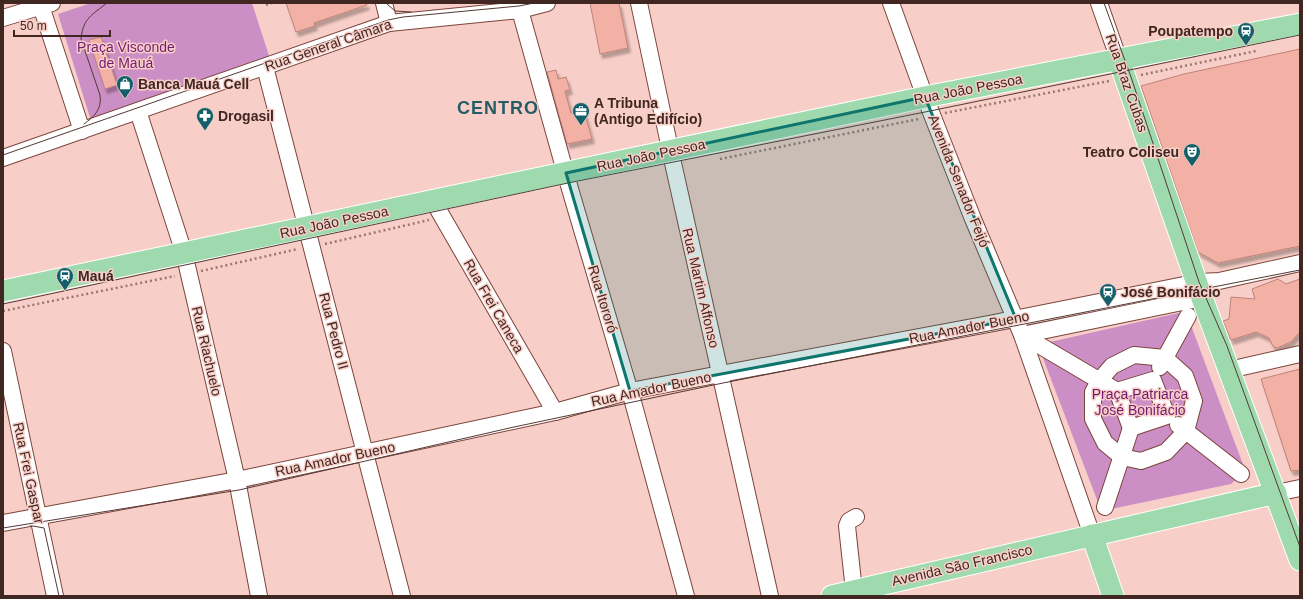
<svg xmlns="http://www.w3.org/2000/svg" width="1303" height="599" viewBox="0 0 1303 599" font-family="Arial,sans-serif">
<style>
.green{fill:#cb8fc6}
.building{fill:#f3b1a6;stroke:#c08277;filter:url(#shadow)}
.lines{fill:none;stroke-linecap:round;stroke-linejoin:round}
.minor-casing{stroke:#7c443b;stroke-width:18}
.major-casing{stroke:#fff;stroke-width:23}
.path{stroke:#987771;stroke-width:2.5;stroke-dasharray:2 3;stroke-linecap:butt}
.minor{stroke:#fff;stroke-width:16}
.major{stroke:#9edaad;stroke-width:21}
.tram{stroke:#543934;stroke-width:1}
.marked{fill:#0f766e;fill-opacity:0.2;stroke:#0f766e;stroke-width:3;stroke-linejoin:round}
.labels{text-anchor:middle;stroke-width:3;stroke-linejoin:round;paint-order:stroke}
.poi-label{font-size:14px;font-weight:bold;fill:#402722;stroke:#f8cfc8;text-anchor:start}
.street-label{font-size:14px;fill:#402722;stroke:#f8cfc8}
.park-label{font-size:14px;fill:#741a70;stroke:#f8cfc8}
.district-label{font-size:18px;font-weight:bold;letter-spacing:1px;fill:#245c65;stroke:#f8cfc8}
</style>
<defs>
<filter id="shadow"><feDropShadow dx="2.5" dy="4.5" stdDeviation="1" flood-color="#0004"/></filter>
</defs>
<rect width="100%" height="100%" fill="#f8cfc8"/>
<g class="green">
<polygon points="91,3 252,3 271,62 91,121 58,14"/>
<polygon points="1183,312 1186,312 1244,467 1244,472 1231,484 1111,509 1099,505 1041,353 1042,345 1050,342"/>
</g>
<g class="building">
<polygon points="286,3 366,3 367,5 314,23 315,26 296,32"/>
<polygon points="590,3 619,3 628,48 600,54"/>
<polygon points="101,37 117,85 105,89 89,40"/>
<polygon points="1300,49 1300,246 1218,263 1198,252 1141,86 1184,74"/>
<polygon points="556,70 558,79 566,77 570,90 565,91 571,113 584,111 592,139 567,144 547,72"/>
<polygon points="1278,279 1286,284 1300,279 1300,332 1291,342 1277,348 1273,346 1269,338 1256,332 1231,340 1223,321 1229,319 1231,297 1255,299 1252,289"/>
<polygon points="1300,369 1300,470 1291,471 1261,379"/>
</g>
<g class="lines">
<defs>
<g id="minor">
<polyline points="384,3 389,23"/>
<polyline points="518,3 570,189 633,402 686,596"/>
<polyline points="639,3 673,163 770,596"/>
<polyline points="891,3 925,97 973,219 1022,335 1092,535"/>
<polyline points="1099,3 1119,60"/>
<polyline points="41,6 82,131"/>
<polyline points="3,18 52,3"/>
<polyline points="265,67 402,596"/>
<polyline points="138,111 184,253 237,480 259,596"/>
<polyline points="3,158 389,23 520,10 547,3"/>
<polyline points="434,200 439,211 555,412"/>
<polyline points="1022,335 1117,391 1131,428 1167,416 1153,380 1117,391"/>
<polyline points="1022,335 1202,298"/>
<polyline points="3,351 55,596"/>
<polygon points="1134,355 1165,358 1185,376 1194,401 1186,431 1166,452 1141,461 1122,457 1105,443 1093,419 1093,392 1099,381 1112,366"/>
<polyline points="1160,367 1188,316"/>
<polyline points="1229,370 1300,354"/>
<polyline points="1178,425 1241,474"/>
<polyline points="1276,493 1300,488"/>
<polyline points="1105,507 1131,428"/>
<polyline points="3,523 237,480 555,412 630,391 994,323 1199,282 1219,281 1300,263"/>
<polyline points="854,591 847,526 849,521 856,517"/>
</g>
<g id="major">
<polyline points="1119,60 1202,298 1300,560"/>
<polyline points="3,291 925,97 1300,24"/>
<polyline points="1092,535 1113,596"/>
<polyline points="832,596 1276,493"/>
</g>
</defs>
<use href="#minor" class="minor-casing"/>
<use href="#major" class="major-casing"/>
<g class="path">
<polyline points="266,5 272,3"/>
<polyline points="1141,75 1256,51"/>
<polyline points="945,113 1109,81"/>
<polyline points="720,159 919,119"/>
<polyline points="325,244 429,220"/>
<polyline points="201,271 298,249"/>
<polyline points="3,311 175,276"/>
</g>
<use href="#minor" class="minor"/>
<use href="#major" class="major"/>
<g class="tram">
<polyline points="386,3 395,11 411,12"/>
<polyline points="1104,3 1131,77 1199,282 1227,346 1300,547"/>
<path d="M84 124C95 116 102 109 100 95L81 39C83 18 92 15 107 3"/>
<polyline points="3,155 388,20 403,17 519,6 534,3"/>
<polyline points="3,304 568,183 930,111 1300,35"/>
<polyline points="30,526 33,526 44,528 59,596"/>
<polyline points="3,528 239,490 514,427 723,383 1300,270"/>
</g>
</g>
<path class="marked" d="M925 97 1016 319 630 391 566 173Z"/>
<defs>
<symbol id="station-pin" viewBox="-11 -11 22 30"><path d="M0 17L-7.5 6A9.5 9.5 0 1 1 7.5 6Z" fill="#13606b" stroke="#f8cfc8"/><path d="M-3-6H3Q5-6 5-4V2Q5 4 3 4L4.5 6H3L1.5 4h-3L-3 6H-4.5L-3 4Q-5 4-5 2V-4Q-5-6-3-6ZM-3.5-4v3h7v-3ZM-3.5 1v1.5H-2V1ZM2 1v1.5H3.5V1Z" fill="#fff"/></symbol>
<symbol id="shop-pin" viewBox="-11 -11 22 30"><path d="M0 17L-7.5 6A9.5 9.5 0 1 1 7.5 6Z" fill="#13606b" stroke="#f8cfc8"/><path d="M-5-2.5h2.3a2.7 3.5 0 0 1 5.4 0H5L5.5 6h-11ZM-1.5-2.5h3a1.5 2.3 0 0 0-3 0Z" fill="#fff"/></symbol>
<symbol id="office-pin" viewBox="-11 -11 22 30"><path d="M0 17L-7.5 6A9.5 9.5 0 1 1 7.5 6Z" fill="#13606b" stroke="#f8cfc8"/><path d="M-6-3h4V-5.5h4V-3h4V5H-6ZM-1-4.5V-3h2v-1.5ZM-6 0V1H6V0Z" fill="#fff"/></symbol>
<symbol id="pharmacy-pin" viewBox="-11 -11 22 30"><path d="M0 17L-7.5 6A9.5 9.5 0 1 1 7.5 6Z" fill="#13606b" stroke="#f8cfc8"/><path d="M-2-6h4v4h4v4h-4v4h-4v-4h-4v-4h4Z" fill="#fff"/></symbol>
<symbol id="theatre-pin" viewBox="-11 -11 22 30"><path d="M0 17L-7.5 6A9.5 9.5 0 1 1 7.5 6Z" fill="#13606b" stroke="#f8cfc8"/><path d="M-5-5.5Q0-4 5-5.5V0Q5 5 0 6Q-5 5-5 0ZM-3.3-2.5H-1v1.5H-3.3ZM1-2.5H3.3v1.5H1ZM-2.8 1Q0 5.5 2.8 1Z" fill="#fff"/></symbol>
</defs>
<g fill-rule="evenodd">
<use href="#station-pin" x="1236" y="21" width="20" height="27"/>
<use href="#shop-pin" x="115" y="74" width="20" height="27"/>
<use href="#office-pin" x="571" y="101" width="20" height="27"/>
<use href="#pharmacy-pin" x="195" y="106" width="20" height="27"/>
<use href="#theatre-pin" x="1182" y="142" width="20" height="27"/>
<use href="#station-pin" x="55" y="266" width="20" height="27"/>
<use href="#station-pin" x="1098" y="282" width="20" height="27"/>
</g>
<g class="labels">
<g class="poi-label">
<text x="1233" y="36" text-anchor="end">Poupatempo</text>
<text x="138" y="89">Banca Mauá Cell</text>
<text x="594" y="108">A Tribuna<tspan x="594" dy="16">(Antigo Edifício)</tspan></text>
<text x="218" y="121">Drogasil</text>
<text x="1179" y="157" text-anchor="end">Teatro Coliseu</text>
<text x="78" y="281">Mauá</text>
<text x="1121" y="297">José Bonifácio</text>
</g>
<g class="street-label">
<text transform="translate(328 45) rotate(-19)" y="5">Rua General Câmara</text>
<text transform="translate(1127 83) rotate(71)" y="5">Rua Braz Cubas</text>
<text transform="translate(968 89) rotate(-11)" y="5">Rua João Pessoa</text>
<text transform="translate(651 155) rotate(-12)" y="5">Rua João Pessoa</text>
<text transform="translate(959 181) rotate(68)" y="5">Avenida Senador Feijó</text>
<text transform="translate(334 222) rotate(-12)" y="5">Rua João Pessoa</text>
<text transform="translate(701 288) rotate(77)" y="5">Rua Martim Affonso</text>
<text transform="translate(603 299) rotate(73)" y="5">Rua Itororó</text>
<text transform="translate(494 306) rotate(60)" y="5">Rua Frei Caneca</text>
<text transform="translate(969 327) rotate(-11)" y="5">Rua Amador Bueno</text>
<text transform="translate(334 331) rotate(75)" y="5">Rua Pedro II</text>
<text transform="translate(207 351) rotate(77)" y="5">Rua Riachuelo</text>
<text transform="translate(651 389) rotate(-12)" y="5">Rua Amador Bueno</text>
<text transform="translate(335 459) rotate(-12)" y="5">Rua Amador Bueno</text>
<text transform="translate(29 473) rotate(78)" y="5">Rua Frei Gaspar</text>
<text transform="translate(962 565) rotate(-13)" y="5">Avenida São Francisco</text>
</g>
<g class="park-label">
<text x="126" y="52">Praça Visconde<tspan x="126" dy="16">de Mauá</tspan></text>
<text x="1140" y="399">Praça Patriarca<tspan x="1140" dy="16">José Bonifácio</tspan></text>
</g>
<g class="district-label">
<text x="498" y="114">CENTRO</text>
</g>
</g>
<rect width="1303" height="599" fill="none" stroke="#402722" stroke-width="8"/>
<path d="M14 30v6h96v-6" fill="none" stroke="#402722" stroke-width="2"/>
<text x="20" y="30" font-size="12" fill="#402722" stroke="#f8cfc8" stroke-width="3" paint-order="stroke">50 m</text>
</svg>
